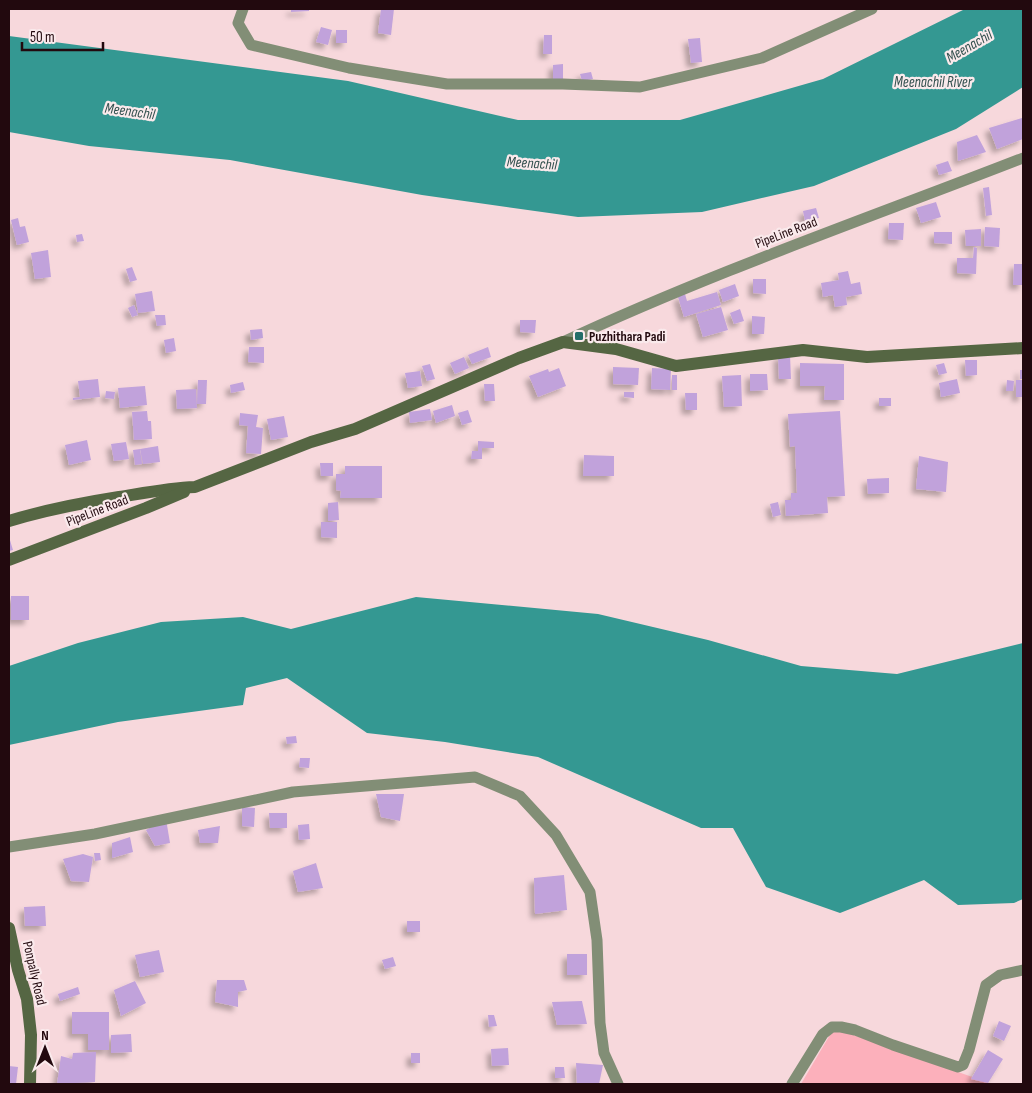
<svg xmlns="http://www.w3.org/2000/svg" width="1032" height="1093" viewBox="0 0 1032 1093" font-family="'Sofia Sans Condensed',sans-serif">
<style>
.green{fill:#fcb0bb}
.water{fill:#349892}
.building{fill:#c1a2db;filter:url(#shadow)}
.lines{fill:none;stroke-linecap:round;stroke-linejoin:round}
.minor{stroke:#828e76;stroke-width:11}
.secondary{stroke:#556643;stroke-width:12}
.poi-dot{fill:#246e6a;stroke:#faeaec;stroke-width:2}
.labels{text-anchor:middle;stroke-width:4.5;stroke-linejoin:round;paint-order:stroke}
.street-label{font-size:14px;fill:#22090e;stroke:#faeaec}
.poi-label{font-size:14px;font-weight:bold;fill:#22090e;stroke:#faeaec;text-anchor:start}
.water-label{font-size:15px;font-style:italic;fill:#314f4d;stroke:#faeaec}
</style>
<defs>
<filter id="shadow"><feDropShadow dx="-4.5" dy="4.5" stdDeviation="2.5" flood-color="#0004"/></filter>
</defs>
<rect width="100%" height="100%" fill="#f7d8dc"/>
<polygon class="green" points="834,1028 992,1084 801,1084"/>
<g class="water">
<polygon points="965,9 1023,9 1023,87 956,129 814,186 702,212 578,217 422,195 230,160 89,146 9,132 9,36 348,81 518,120 680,120 823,79"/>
<polygon points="416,597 598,614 708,640 801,666 897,674 1023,643 1023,899 1014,903 958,905 924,880 840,913 766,887 733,828 701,828 538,757 445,742 367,733 287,678 246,688 243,705 118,722 9,745 9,666 78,643 161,622 243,617 291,629"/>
</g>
<g class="building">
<polygon points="291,9 309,9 309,11 291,12"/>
<polygon points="381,9 394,9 391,35 378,33"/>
<polygon points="321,27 332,30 328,45 316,42"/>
<rect x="336" y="30" width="11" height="13"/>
<polygon points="544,35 552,35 552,54 543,54"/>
<polygon points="700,38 702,62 691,63 688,39"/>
<polygon points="563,64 563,79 553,79 553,65"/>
<polygon points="591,72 593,79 582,81 580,74"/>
<polygon points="1022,118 1023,139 997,149 989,128"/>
<polygon points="977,135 986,152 958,161 957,142"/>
<polygon points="948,161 952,171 939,175 936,165"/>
<polygon points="989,187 992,215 986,216 983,188"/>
<polygon points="936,202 941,217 921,223 916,208"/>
<polygon points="816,208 819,218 805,221 803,211"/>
<polygon points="18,218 20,227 25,226 29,242 17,245 11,220"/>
<polygon points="889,223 904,223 903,240 888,239"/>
<polygon points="985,227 1000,228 999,247 984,246"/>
<polygon points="981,229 981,246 966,246 965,230"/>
<polygon points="934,232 952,232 952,244 934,243"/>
<polygon points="82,234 84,241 77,242 76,235"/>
<polygon points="974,247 977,248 976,274 957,273 957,258 973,258"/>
<polygon points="48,250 51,277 35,279 31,253"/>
<polygon points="1014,264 1023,264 1023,285 1013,285"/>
<polygon points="132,267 137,280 130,282 126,269"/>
<polygon points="848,271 851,284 860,282 862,294 846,297 847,305 835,307 833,295 823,297 821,283 839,280 838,273"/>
<polygon points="753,279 766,279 766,294 753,293"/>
<polygon points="735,284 739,296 723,302 719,290"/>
<polygon points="152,291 155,311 138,313 135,294"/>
<polygon points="717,292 721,305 684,317 678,297 685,294 687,301"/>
<polygon points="134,305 138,315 132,317 128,308"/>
<polygon points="721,307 728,330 703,337 696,314"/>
<polygon points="740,309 744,321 734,324 730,313"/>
<polygon points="155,315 165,315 166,325 157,326"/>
<polygon points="752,316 765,317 764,334 752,334"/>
<polygon points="520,320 536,320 535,333 520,332"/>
<polygon points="262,329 263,338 251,340 250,330"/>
<polygon points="174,338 176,351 166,353 164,340"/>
<polygon points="249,347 264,347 264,363 248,362"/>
<polygon points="488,347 491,357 472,364 468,355"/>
<polygon points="790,355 791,379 779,379 778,356"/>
<polygon points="464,357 469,368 455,374 450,363"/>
<polygon points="965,360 977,360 977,375 966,376"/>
<polygon points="800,363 844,364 844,400 824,400 825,386 800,386"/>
<polygon points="944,363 947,373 939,375 936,365"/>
<polygon points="430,364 435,379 427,381 422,366"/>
<polygon points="613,367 639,368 638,385 613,384"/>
<polygon points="559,368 566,386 538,397 529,376 548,369 549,372"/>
<polygon points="652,368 671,369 670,390 651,389"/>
<rect x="1020" y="370" width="3" height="9"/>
<polygon points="420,371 422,386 408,388 405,373"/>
<polygon points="750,374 767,374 768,390 750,391"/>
<rect x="672" y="375" width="5" height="15"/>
<polygon points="741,375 742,406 724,407 722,376"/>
<polygon points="98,379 100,397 73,400 73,398 80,397 78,381"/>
<polygon points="957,379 960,393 941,397 939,383"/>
<polygon points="198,380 207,380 206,404 197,404"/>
<polygon points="1007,380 1014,381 1013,391 1006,391"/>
<rect x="1016" y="380" width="7" height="17"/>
<polygon points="243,382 245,390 231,393 230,385"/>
<polygon points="484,384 494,384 495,401 485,401"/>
<polygon points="145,386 147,405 120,408 118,388"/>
<polygon points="196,389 197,408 177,409 176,390"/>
<polygon points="106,391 115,392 114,399 105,398"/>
<polygon points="624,392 634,392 634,398 624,397"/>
<polygon points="685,393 697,393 697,410 686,410"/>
<rect x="879" y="398" width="12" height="8"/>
<polygon points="452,405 455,416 436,423 433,411"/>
<polygon points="430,409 432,420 410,423 409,412"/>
<polygon points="468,410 472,422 462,425 458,413"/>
<polygon points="147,411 148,421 151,421 152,439 134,440 132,412"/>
<polygon points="840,411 845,496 827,497 828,513 786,516 785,500 791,500 791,493 797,493 795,446 790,447 788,414"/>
<polygon points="240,413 258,415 256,427 263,428 261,454 246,453 248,426 239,425"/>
<polygon points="284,416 288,437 271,440 267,419"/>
<polygon points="87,440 91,460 69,465 65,445"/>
<polygon points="478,441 494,442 494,448 482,448 482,459 471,459 472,451 478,451"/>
<polygon points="126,442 129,459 114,461 111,444"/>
<polygon points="158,446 160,462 143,464 140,449"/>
<polygon points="140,449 142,464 135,465 133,450"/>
<polygon points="584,455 614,456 614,476 583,476"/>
<polygon points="919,456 948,462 946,492 916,489"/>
<polygon points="320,463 333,463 333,476 321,476"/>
<polygon points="345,466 382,466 382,498 340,498 341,491 336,490 336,474 345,474"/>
<polygon points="889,478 889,493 868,494 867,479"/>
<polygon points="338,502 339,520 328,521 328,503"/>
<polygon points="778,502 781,515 773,517 770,504"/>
<polygon points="321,522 337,522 337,538 321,537"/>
<polygon points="9,537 13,550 9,551"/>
<rect x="11" y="596" width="18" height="24"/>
<polygon points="296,736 297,743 287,744 286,737"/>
<polygon points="300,758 310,758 309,768 299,767"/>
<polygon points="376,794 404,794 400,821 381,817"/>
<polygon points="242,807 255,808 254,827 242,826"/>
<polygon points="269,813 287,813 287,828 270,828"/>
<polygon points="166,819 170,843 155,846 146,830"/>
<polygon points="309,824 310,839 299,840 298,825"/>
<polygon points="220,826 218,843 200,843 198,830"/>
<polygon points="130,837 133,852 112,858 112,843"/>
<polygon points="94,853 100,853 101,860 95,861"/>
<polygon points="83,854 93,857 89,882 71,881 63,859"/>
<polygon points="316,863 323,888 298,892 293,871"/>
<polygon points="564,875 567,910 535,914 534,878"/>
<polygon points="45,906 46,926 25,926 24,907"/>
<rect x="407" y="921" width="13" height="11"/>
<polygon points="159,950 164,972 140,977 135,955"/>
<rect x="567" y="954" width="20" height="21"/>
<polygon points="393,957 396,966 385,969 382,960"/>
<polygon points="217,980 244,980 247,990 238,992 238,1007 215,1002"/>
<polygon points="135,981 146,1003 121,1016 114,990"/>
<polygon points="78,987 80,994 60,1001 58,994"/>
<polygon points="582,1001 587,1024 557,1025 552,1002"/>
<polygon points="72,1012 109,1012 109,1050 88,1050 88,1034 72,1034"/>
<polygon points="488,1015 494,1015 497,1026 489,1027"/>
<polygon points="999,1021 1011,1026 1004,1041 993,1036"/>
<polygon points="131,1034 132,1052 111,1053 111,1035"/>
<polygon points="508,1048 509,1065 492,1066 491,1049"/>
<polygon points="988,1050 1003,1059 988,1083 971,1079"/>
<polygon points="96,1052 95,1082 57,1084 61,1056 72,1059 73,1053"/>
<rect x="411" y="1053" width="9" height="10"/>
<polygon points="576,1063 603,1065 599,1084 577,1084"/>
<polygon points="9,1066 18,1067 16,1084 9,1084"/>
<polygon points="555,1067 564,1067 565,1078 555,1078"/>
</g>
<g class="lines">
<g class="minor">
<polyline points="243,9 238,23 251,45 349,68 447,84 563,84 640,87 762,58 872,9"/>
<path d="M563 342C713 272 869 218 1023 158"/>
<polyline points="9,847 95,834 293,792 475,777 520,796 556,835 590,892 597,940 600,1023 604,1053 618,1084"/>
<polyline points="792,1084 823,1034 832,1027 841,1027 855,1030 893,1045 958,1067 963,1065 969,1050 986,985 1000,975 1023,970"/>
</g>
<g class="secondary">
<path d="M9 521C45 510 81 503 119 497 144 493 169 488 195 487L311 442 355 429 519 358 563 342 616 349 676 366 803 350 867 357 1023 348"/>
<polyline points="9,560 146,508 184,492"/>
<polyline points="9,928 18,970 27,999 31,1035 30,1084"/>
</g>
</g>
<rect class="poi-dot" x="574" y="331" width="10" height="10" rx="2.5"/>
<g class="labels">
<g class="street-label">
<text transform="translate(786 232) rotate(-21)" y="5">PipeLine Road</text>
<text transform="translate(97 510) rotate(-21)" y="5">PipeLine Road</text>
<text transform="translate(35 973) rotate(77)" y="5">Ponpally Road</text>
</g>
<g class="poi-label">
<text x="589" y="341">Puzhithara Padi</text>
</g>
<g class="water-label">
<text transform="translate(969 46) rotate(-30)" y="5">Meenachil</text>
<text x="933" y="87">Meenachil River</text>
<text transform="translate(130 111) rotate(8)" y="5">Meenachil</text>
<text transform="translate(532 163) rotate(4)" y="5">Meenachil</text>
</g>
</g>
<rect width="1032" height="1093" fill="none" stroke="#22090e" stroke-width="20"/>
<g transform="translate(45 1048)" stroke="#faeaec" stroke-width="4" paint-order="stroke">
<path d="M0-4L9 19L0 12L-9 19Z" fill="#22090e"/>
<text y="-8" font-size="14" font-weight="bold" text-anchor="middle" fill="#22090e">N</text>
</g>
<path d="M22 42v8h81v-8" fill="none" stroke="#22090e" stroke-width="2.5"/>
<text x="30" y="42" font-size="15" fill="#22090e" stroke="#faeaec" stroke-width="4" paint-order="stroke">50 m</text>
</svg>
